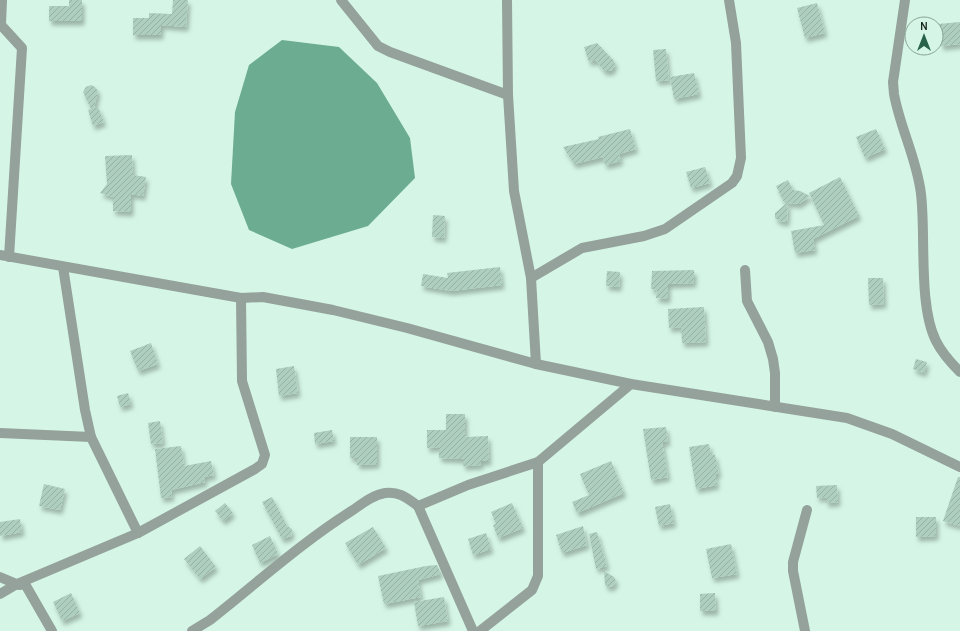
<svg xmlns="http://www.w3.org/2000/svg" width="960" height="631" viewBox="0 0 960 631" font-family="Karla,sans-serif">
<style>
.water{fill:#6cac90}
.building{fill:url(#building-hatch);filter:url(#shadow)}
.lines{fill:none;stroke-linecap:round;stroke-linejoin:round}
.minor{stroke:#94a29b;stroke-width:10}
</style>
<defs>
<pattern id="building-hatch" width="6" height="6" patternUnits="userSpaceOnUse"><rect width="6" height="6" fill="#aecfbf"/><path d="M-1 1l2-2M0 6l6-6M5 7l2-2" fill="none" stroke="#95b2a4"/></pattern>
<filter id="shadow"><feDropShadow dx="2.5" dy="4.5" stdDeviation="2" flood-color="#0004"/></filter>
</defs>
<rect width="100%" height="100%" fill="#d5f6e6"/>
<polygon class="water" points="282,40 339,47 377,83 410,138 415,178 368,226 292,249 249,230 231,184 235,112 249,65"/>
<g class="building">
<polygon points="69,0 82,0 82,21 49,21 49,6 69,6"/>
<polygon points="173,0 188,0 186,27 161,25 161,35 133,35 133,18 149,18 149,13 172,14"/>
<polygon points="817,3 825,33 805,38 797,8"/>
<polygon points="960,22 960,44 941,46 938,24"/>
<polygon points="597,43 614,61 615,65 611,71 604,71 596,60 589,62 584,47"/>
<polygon points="666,49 669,80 656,81 653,50"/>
<polygon points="694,73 699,94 674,99 670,77"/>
<polygon points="91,85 95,87 98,91 94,108 98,107 104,122 93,126 88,110 91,109 83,92 86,87"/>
<polygon points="630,129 636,149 619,154 621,161 605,165 603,157 574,164 563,147 599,139 598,137"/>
<polygon points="876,129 885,149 865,158 856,137"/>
<polygon points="132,155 133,175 146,177 143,196 131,194 131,212 113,211 113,197 100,193 107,184 105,156"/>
<polygon points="705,167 710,183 691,188 686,172"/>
<polygon points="840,177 859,216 813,239 815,250 795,253 791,231 824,225 809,193"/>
<polygon points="788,180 793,190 800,191 810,196 799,204 788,203 787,222 779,221 775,218 775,213 788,202 784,202 776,186"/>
<polygon points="433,215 445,216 444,238 432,237"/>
<polygon points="500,267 502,285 451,291 421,286 423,274 448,278 447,273"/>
<polygon points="694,270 694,283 668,284 668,299 656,298 657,290 651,289 652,271"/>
<polygon points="607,271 620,272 619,287 606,286"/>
<polygon points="868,278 883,278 884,304 869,305"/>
<polygon points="704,307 706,342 682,343 681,327 669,328 668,309"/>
<polygon points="151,343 158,364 138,371 130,351"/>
<polygon points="916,359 927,362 924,373 913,369"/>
<polygon points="294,366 298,393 279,396 276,369"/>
<polygon points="128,393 131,404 120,407 117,396"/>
<polygon points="446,414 465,414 465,437 488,436 489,461 481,461 481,465 463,466 463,459 439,458 439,447 427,448 427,430 446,430"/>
<polygon points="160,421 163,443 151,444 148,423"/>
<polygon points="666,427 668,442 662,442 668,477 651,480 643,429"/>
<polygon points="332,430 334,441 315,444 314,433"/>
<polygon points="350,437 377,437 377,464 357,465 357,458 350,458"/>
<polygon points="709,444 711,454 715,455 719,474 715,474 717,485 696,489 689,447"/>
<polygon points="181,446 184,466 211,461 214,475 204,477 205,482 171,490 172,497 161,498 155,449"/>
<polygon points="611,461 624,493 577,513 572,502 589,495 580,474"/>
<polygon points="958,477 960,477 960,526 943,521"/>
<polygon points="44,484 65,489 60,510 39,506"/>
<polygon points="837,485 838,502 826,503 826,497 817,498 816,486"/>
<polygon points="272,497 287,526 292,529 291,536 282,539 262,502"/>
<polygon points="225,503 233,513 223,521 215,511"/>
<polygon points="512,503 523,528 498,538 493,525 496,524 491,512"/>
<polygon points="670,504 674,523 659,526 655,507"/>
<polygon points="916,517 936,517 936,536 916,537"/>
<polygon points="20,519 22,532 0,536 0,522"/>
<polygon points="583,526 587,545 562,553 556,535"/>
<polygon points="373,527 386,548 358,565 345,543"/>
<polygon points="597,532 607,566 596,569 589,534"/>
<polygon points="486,533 491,549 473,555 468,539"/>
<polygon points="270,536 278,554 260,563 252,545"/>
<polygon points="731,544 737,574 712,578 706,549"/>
<polygon points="200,546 216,567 200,579 184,559"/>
<polygon points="437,565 441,574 418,580 421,597 384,604 378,576 426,566"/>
<polygon points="604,571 614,577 616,581 613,586 608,587 605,585"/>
<polygon points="71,593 80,613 62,621 53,602"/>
<polygon points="715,593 716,611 700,611 700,594"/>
<polygon points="444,597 448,621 418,626 414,602"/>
</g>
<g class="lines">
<g class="minor">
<polyline points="341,0 378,46 390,52 508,95"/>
<polyline points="507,0 508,95 514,191 531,278 536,364"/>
<path d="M905 0 893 82 894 94C900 128 917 159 921 194 926 235 918 305 936 341 942 353 951 363 960 372"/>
<polyline points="0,24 22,48 9,257"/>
<polyline points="1,24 2,0"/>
<polyline points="0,255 241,298 263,297 333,310 407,328 536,364 631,384 847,418 892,434 960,467"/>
<polyline points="63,267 85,410 91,437 138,533"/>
<polyline points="745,270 747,301 768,342 773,359 775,373 775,407"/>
<polyline points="531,278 582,248 644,236 665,229 732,183 737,176 741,158 736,43 729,0"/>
<polyline points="0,433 91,437"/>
<polyline points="418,506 473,631"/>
<polyline points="0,577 19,585 25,584 52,631"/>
<polyline points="0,594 17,584 138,533 255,469 262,464 265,455 242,381 241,298"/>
<path d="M192 631 210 620C257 583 302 542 353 510 363 503 373 495 385 493 399 491 407 498 418 506L468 485 538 462 631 384"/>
<polyline points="480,631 532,590 538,576 538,462"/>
<polyline points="805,631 793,571 793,562 807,510"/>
</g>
</g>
<g transform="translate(924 36)"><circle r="19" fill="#d5f6e6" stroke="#8aa397"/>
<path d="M0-3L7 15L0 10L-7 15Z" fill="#28624b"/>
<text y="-6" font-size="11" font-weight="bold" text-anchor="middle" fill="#192620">N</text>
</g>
</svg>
